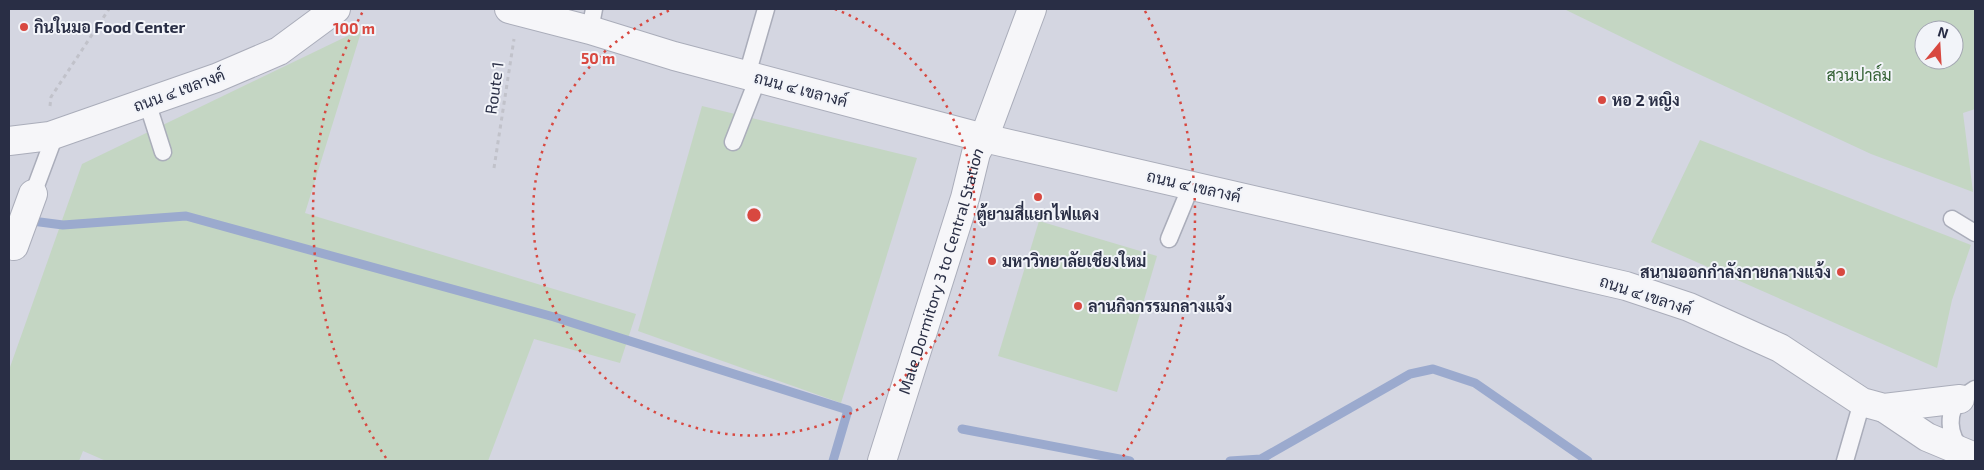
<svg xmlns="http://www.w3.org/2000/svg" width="1984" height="470" viewBox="0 0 1984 470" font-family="'Exo 2',Sarabun,sans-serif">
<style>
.built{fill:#d4d6e1;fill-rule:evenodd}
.green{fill:#c4d6c3;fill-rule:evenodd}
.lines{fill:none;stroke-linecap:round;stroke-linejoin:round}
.stream{stroke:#9baace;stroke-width:9}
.service-casing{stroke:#aaadba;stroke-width:19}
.minor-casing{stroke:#aaadba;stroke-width:30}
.path{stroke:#c1c2ca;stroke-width:3;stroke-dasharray:4 4;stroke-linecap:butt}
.service{stroke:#f6f6f9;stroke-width:16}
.minor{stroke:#f6f6f9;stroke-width:28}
.ring{fill:none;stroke:#d84840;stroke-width:2.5;stroke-dasharray:2.5 5}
.poi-dot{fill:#d84840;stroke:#f2f4f9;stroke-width:2}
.labels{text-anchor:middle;stroke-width:4;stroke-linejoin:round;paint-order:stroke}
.poi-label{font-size:16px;font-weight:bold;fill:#292e45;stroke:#f2f4f9;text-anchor:start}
.park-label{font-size:16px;fill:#356236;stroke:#f2f4f9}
.street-label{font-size:16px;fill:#292e45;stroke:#f2f4f9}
.centre{fill:#d84840;stroke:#f2f4f9;stroke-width:2.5}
.ring-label{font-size:15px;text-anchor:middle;font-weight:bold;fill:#d84840;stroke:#f2f4f9;stroke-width:4;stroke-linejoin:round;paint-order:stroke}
</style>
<rect width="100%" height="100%" fill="#e2e4ec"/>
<path class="built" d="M9 9H1975V461H9ZM1924 30H1954V60H1924Z"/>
<g class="green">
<path d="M1564 9H1975V109L1963 113 1973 192 1871 154 1677 64ZM1924 30H1954V60H1924Z"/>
<polygon points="362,29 305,213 636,314 620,363 534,339 488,461 106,461 83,451 79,461 9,461 9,370 82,164"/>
<polygon points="702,106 917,158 841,403 638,331"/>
<polygon points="1700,140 1971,245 1952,300 1937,368 1651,242"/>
<polygon points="1039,221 1157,256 1117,392 998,356"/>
</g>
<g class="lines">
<g class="stream">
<polyline points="9,218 63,225 186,216 554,317 848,410 833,461"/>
<polyline points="962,429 1130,461"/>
<polyline points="1230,461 1261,459 1410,374 1433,369 1475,383 1588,461"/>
</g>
<defs>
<g id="service">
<polyline points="590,30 594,9"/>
<polyline points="755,77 747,75 766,9"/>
<polyline points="155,99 147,102 163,152"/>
<polyline points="733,142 758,78 764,80"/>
<polyline points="33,194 55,135"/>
<polyline points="1952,219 1975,233"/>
<polyline points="1169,239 1191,186 1183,184"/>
<path d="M1963 397C1945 410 1948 437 1963 450"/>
<polyline points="1953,400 1960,399 1975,389"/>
<polyline points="1845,461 1862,402"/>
</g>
<g id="minor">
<polyline points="509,9 590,30 674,56 984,138 1626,286 1689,307 1780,348 1862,402 1884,408 1960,399"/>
<polyline points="9,141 50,136 216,78 279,51 336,9"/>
<polyline points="14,246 33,194"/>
<polyline points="1884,408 1927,437 1975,457"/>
<path id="s1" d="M882 461 965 198 976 153 984 138 1032 9"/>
</g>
</defs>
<use href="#service" class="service-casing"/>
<use href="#minor" class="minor-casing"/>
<g class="path">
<polyline points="50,106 51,97 109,9"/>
<polyline points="494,168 514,39"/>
</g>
<use href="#service" class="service"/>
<use href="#minor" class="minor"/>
</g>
<g class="ring">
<path d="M835 9A221 221 0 1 1 673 9"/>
<path d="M386 458A441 441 0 0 1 363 11M1145 11A441 441 0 0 1 1122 458"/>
</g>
<g class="poi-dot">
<circle cx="24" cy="27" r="5"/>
<circle cx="1602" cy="100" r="5"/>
<circle cx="1038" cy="197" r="5"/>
<circle cx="992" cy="261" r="5"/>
<circle cx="1841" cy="272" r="5"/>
<circle cx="1078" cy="306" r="5"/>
</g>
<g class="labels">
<g class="poi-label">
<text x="34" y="33">กินในมอ Food Center</text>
<text x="1612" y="106">หอ 2 หญิง</text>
<text x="1038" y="220" text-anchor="middle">ตู้ยามสี่แยกไฟแดง</text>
<text x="1002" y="267">มหาวิทยาลัยเชียงใหม่</text>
<text x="1831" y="278" text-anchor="end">สนามออกกำลังกายกลางแจ้ง</text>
<text x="1088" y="312">ลานกิจกรรมกลางแจ้ง</text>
</g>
<g class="park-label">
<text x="1859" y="81">สวนปาล์ม</text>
</g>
<g class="street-label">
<text transform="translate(494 88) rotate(-82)" y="6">Route 1</text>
<text transform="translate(801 89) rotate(15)" y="6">ถนน ๔ เขลางค์</text>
<text transform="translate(179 90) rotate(-20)" y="6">ถนน ๔ เขลางค์</text>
<text transform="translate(1194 186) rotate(13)" y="6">ถนน ๔ เขลางค์</text>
<text dy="6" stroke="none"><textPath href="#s1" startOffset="199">Male Dormitory 3 to Central Station</textPath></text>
<text transform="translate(1646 295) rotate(18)" y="6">ถนน ๔ เขลางค์</text>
</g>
</g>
<circle cx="754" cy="215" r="8" class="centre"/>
<g class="ring-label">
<text x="354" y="34">100 m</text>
<text x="598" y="64">50 m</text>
</g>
<rect width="1984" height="470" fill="none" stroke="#292e45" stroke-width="20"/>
<g transform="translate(1939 45) rotate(18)"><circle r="24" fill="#f2f4f9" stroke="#a2a5b1"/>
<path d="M0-4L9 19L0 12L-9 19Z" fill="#d84840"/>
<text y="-8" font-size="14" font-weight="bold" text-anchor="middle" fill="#292e45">N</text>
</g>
</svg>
